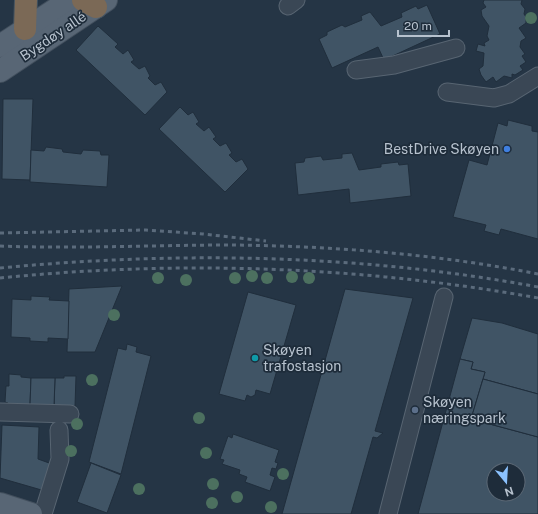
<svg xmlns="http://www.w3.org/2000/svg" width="538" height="514" viewBox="0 0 538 514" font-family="'Public Sans',sans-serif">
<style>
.building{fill:#405465;stroke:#202e3c;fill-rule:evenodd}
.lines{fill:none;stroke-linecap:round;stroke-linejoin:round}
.minor-casing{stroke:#586572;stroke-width:19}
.major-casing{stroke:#43505e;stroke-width:24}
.highway-casing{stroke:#44525f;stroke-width:24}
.minor{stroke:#3a4755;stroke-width:17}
.major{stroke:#586675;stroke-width:22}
.highway{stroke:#7b6956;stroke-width:22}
.rail{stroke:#5b6b7c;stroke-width:3;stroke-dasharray:4 4;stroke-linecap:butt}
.tree{fill:#4c705f}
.shop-dot{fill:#3f7fe0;stroke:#1e2c3a;stroke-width:1.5}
.culture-dot{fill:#0f9aa8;stroke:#1e2c3a;stroke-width:1.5}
.service-dot{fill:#5c6f8a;stroke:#1e2c3a;stroke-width:1.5}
.labels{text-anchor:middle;stroke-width:3.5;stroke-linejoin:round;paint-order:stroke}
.street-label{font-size:14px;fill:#b7c2ce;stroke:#1e2c3a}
.poi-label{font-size:14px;fill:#b7c2ce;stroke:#1e2c3a;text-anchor:start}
</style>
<rect width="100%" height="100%" fill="#253545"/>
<g class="building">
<polygon points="484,0 522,0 521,4 525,9 524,14 526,17 526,23 519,28 526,38 521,41 520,47 525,54 522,56 526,62 520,66 523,70 515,75 512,74 512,78 504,76 496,82 493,77 486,82 481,75 479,69 483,66 484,53 476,51 478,44 485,46 484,43 489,40 487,36 489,26 482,16 481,10 486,7 483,3"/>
<polygon points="427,5 440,34 384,60 378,47 332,68 319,39 327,35 327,32 342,25 345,27 362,20 361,16 370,12 381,26 402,17 401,13 416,6 418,9"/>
<polygon points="98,26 118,44 115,47 123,54 128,50 134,60 131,62 139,69 145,66 150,76 148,78 155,85 161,82 167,92 145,115 76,50"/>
<polygon points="3,99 33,99 30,180 2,179"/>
<polygon points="180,107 188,115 193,112 199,122 196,124 204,131 209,127 216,137 213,139 220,146 226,143 232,153 229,155 236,162 242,159 248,169 225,192 159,129"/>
<polygon points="508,120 532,126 532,131 538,132 538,239 501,229 499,235 484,231 486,225 453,217 469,160 487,165 498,123 507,126"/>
<polygon points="46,147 62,149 63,152 81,154 83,150 100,151 101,155 109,155 107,187 30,182 31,150 44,151"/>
<polygon points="352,153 359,170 381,167 381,164 398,162 399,165 408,164 411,196 350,203 349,189 298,195 295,163 304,162 305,158 321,156 323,160 342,158 342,154"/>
<polygon points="122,286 95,352 67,352 69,289"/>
<polygon points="345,289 413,298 375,431 383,433 377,438 373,437 351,514 282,514"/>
<polygon points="248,292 296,305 270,394 256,390 255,395 251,397 247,395 245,401 219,394"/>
<polygon points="31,296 50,297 49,300 69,301 68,339 48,338 48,342 30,341 30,338 11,337 12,299 31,300"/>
<polygon points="472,318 502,323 538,334 538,394 483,379 485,372 471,369 473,362 460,359"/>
<polygon points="127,344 137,347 136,352 151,356 121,474 89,462 118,348 126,350"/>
<path d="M460 359 473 362 471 369 485 372 471 419 538 437V514H418ZM494 470H518V494H494Z"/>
<polygon points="9,374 21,375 21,377 31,378 30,405 8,405 8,403 5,402 6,386 9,386"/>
<polygon points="64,376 76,376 75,406 54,406 55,378 64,378"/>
<polygon points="31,378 55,378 54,406 30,405"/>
<polygon points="483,379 538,394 538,437 471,419"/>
<polygon points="2,425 39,427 38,459 52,464 45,491 0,478"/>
<polygon points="233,434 279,450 275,462 278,463 276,469 272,468 270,475 275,477 270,491 245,482 247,477 239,474 240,470 222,464 224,460 220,459 228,436 232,438"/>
<polygon points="91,463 121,475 107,513 77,502"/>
</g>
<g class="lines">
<defs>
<g id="minor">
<polyline points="288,6 296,0"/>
<polyline points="356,70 394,65 456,48"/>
<polyline points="447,92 494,98 509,94 538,76"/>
<polyline points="0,412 70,414"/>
<polyline points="43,514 60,459 59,430"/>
<polyline points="388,514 444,297"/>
</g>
<g id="major">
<polyline points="0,46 70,0"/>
<polyline points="0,71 106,0"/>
<polyline points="0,504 31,514"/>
</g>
<g id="highway">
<polyline points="83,0 96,7"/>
<polyline points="25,29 26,0"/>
</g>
</defs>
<use href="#minor" class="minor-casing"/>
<use href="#major" class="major-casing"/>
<use href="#highway" class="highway-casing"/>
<use href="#minor" class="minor"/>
<use href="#major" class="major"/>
<use href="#highway" class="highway"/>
<g class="rail">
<polyline points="0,233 146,230 203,234 266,241"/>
<path d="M0 246C77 249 154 245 230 245 333 246 437 254 538 274"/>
<path d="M0 268C179 251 361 254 538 287"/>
<path d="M0 278C179 260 361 266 538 298"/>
</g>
</g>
<g class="tree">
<circle cx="531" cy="18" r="6"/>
<circle cx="252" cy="276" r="6"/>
<circle cx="292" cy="277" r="6"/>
<circle cx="158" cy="278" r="6"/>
<circle cx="235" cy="278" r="6"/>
<circle cx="267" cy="278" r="6"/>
<circle cx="309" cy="278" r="6"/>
<circle cx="186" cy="280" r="6"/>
<circle cx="114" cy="315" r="6"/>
<circle cx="92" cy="380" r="6"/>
<circle cx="199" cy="418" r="6"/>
<circle cx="77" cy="424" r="6"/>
<circle cx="71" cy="451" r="6"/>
<circle cx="206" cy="453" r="6"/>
<circle cx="283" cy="474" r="6"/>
<circle cx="213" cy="484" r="6"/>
<circle cx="139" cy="489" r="6"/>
<circle cx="237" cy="497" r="6"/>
<circle cx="212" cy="503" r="6"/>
<circle cx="271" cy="507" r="6"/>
</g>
<circle class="shop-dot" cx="507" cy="149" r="4"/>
<circle class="culture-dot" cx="255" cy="358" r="4"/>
<circle class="service-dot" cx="415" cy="410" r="4"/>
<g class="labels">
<g class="street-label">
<text transform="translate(53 36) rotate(-34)" y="5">Bygdøy allé</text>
</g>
<g class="poi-label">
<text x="499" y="154" text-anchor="end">BestDrive Skøyen</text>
<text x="263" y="355">Skøyen<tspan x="263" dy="16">trafostasjon</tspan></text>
<text x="423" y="407">Skøyen<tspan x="423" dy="16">næringspark</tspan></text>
</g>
</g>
<g transform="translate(506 482) rotate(162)"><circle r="19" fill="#1e2c3a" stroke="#5b6875"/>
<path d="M0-3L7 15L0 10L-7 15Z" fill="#8bc2ff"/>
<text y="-6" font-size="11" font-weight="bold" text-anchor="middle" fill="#b7c2ce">N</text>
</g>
<path d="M398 30v6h51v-6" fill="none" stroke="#b7c2ce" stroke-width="2"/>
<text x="404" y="30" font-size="12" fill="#b7c2ce" stroke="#1e2c3a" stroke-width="3" paint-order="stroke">20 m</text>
</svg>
